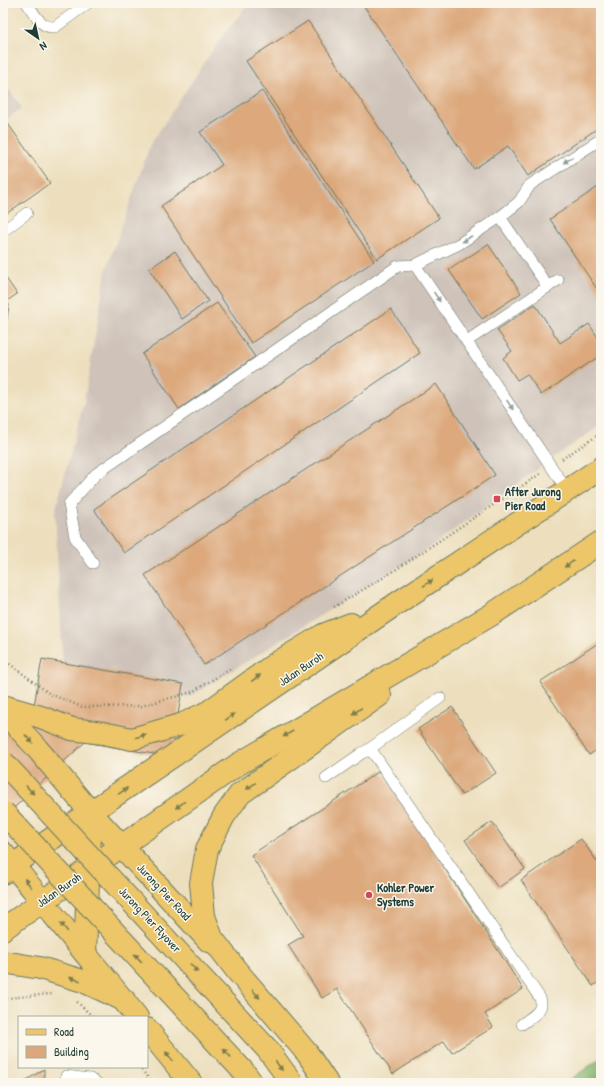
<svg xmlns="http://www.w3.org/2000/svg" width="604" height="1086" viewBox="0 0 604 1086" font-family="'Patrick Hand',sans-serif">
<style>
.industrial{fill:#cec2b9}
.forest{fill:#86b66f;stroke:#527a52}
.building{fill:#dca87b}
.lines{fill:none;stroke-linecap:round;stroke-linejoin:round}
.lane-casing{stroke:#677664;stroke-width:12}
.primary-casing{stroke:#677664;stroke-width:24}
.highway-casing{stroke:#677664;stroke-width:24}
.path{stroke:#677664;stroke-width:2.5;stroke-dasharray:1 3;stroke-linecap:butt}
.lane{stroke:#fff;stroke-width:11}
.primary{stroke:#ecc669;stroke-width:22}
.highway{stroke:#ecc669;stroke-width:22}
.primary-bridge-casing{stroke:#677664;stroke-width:24;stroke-linecap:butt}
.primary-bridge{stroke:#ecc669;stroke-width:22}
.oneway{fill:#8f9e9a}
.oneway2{fill:#7b7b4c}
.poi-dot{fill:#d1495b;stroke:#fbf7ec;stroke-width:1.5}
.labels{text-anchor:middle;stroke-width:3;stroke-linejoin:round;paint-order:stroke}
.poi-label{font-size:12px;font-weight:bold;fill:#1f3d34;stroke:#fbf7ec;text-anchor:start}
.street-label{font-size:12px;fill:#1f3d34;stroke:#fbf7ec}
</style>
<rect width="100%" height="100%" fill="#fbf7ec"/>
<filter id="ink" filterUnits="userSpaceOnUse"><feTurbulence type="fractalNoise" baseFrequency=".025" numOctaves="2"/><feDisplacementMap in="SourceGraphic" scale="8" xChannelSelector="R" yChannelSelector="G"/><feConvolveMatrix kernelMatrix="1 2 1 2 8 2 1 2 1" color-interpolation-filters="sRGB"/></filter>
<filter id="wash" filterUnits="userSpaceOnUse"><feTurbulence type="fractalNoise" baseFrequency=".012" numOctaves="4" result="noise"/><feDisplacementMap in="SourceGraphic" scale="16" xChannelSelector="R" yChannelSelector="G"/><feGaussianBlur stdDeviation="0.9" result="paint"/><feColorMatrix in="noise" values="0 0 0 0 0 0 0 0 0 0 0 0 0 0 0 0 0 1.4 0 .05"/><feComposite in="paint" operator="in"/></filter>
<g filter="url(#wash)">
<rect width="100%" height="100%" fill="#eddfbe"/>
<g class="industrial">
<polygon points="249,3 601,3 601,425 560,453 426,550 191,696 132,708 64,689 55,512 84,402 106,271 150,145 220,39"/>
<polygon points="3,81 22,108 3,122"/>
</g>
<polygon class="forest" points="601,1058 601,1083 565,1083"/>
<g id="blocks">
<g class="building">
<polygon points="362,3 600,3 601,5 601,126 528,176 508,146 474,169"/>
<polygon points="308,21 439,218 377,259 246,61"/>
<polygon points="262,91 374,261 251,343 161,206 222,165 200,132"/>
<polygon points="6,121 50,183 3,216 3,123"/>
<polygon points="601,185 601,295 550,219"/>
<polygon points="488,244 521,293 482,319 449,270"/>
<polygon points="175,251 208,301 182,319 149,269"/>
<polygon points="3,274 17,294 7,301 9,305 6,326 3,329"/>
<polygon points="217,303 255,357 179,409 142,354"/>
<polygon points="535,304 560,343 589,324 601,342 601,355 541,395 527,374 517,380 503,358 512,351 497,330"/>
<polygon points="391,309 420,353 124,553 94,509"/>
<polygon points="436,384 495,475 204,665 145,575"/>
<polygon points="601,641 601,747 589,755 540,682"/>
<polygon points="42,659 183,684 171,757 85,742 3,818 3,734 34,706"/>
<polygon points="452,707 496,773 462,795 418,729"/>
<polygon points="381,770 523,989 485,1014 493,1027 452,1053 444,1041 393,1074 337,989 322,998 288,945 303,936 251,855"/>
<polygon points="492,822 525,869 498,888 465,840"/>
<polygon points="581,839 601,867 601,980 593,986 521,880"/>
<polygon points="44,1069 44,1083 22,1083"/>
</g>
</g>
</g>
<g filter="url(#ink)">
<use href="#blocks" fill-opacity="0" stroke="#677664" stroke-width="1"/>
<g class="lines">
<defs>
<g id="lane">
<path d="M27 3C35 14 40 28 55 27L88 3"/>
<polyline points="500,217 548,287"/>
<polyline points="3,231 27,213"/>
<polyline points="415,265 567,490"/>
<polyline points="467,341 558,280"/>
<polyline points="93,563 75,537 69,504 96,474 398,266 415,265 459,244 500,217 519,202 530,185 601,139"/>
<polyline points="368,750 440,698"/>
<path d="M326 778 362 753 368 750 374 754 540 998C545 1011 531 1017 522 1024"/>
<polyline points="66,1076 90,1079 97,1083"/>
</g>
<g id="primary">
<polyline points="3,706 41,717 72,729 103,733 132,739 183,724 208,712 275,664 323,635 351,624"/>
<polyline points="3,711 35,746 91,813 209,941"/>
<polyline points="3,853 137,1017"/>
<polyline points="13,865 396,604 601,468"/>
<polyline points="43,901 237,765 491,615 601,542"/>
<polyline points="85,953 91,813"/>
<polyline points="147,1029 191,1083"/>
<polyline points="327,1083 307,1053 237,971 212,938 204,916 201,883 207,849 224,816 240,794 380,695"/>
</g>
<g id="highway">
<polyline points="3,873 13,865"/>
<polyline points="3,929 43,901"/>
<polyline points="3,962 40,968 83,981 124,1000"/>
</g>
</defs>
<use href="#lane" class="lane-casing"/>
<use href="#primary" class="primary-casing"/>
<use href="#highway" class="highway-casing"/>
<g class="path">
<polyline points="562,459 601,433"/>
<polyline points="334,607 386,576 540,474"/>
<polyline points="3,659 50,694 82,707 141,706 192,692 232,668"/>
<polyline points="3,1000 7,998 52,994"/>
<polyline points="77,1002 93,1017"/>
<polyline points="139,1067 153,1083"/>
</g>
<use href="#lane" class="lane"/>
<use href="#primary" class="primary"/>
<use href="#highway" class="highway"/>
<defs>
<g id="primary-bridge">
<polyline points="3,762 268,1050 292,1083"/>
<polyline points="3,812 244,1072 252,1083"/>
</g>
</defs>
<use href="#primary-bridge" class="primary-bridge-casing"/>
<use href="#primary-bridge" class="primary-bridge"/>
</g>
<defs><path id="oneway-solid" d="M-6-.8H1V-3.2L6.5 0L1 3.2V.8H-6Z"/></defs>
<g class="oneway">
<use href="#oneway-solid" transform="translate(568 160) rotate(147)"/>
<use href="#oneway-solid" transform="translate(467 239) rotate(147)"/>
<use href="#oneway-solid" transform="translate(437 297) rotate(56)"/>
<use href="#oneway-solid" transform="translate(510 405) rotate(56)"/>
</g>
<g class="oneway2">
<use href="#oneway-solid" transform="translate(569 564) rotate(146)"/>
<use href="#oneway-solid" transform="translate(428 583) rotate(-34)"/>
<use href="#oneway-solid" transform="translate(256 678) rotate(-36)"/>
<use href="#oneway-solid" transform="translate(357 711) rotate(145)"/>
<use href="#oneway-solid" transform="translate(230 717) rotate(-34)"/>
<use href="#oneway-solid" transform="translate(288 734) rotate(149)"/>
<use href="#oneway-solid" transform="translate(141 736) rotate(-17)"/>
<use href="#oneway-solid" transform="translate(29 739) rotate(47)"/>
<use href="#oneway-solid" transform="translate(251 786) rotate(145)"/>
<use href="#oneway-solid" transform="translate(30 790) rotate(47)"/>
<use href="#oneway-solid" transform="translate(123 791) rotate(-34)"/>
<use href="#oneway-solid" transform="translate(180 805) rotate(144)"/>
<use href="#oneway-solid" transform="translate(28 883) rotate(-129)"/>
<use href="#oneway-solid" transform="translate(64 927) rotate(-129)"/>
<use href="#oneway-solid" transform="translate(138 958) rotate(-133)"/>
<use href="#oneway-solid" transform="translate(194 968) rotate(48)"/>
<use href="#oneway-solid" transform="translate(75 979) rotate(-163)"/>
<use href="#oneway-solid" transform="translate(256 994) rotate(49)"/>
<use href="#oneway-solid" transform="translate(227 1053) rotate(-133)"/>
<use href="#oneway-solid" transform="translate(169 1056) rotate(-129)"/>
<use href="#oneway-solid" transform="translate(279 1066) rotate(54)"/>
</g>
</g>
<g class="poi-dot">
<rect x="493" y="495" width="8" height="8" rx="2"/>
<circle cx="369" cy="895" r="4"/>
</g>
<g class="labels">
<g class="poi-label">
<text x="505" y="496">After Jurong<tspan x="505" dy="14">Pier Road</tspan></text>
<text x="377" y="892">Kohler Power<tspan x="377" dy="14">Systems</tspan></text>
</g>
<g class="street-label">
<text transform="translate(301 669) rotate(-34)" y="4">Jalan Buroh</text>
<text transform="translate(59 890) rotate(-35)" y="4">Jalan Buroh</text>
<text transform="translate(164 892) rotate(47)" y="4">Jurong Pier Road</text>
<text transform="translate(150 920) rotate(47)" y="4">Jurong Pier Flyover</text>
</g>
</g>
<rect width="604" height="1086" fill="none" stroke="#fbf7ec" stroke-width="16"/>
<rect x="18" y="1016" width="130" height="52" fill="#fbf7ec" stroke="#a3ada2"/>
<rect x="26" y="1029" width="20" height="6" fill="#ecc669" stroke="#a3ada2"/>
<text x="54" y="1036" font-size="12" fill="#1f3d34">Road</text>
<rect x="26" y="1046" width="20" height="12" fill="#dca87b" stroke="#a3ada2"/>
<text x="54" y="1056" font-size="12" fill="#1f3d34">Building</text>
<g transform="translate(38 38) rotate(146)" stroke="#fbf7ec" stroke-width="3" paint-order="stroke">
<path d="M0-3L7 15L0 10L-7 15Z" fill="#1f3d34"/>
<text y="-6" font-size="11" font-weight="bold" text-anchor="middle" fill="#1f3d34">N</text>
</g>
</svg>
